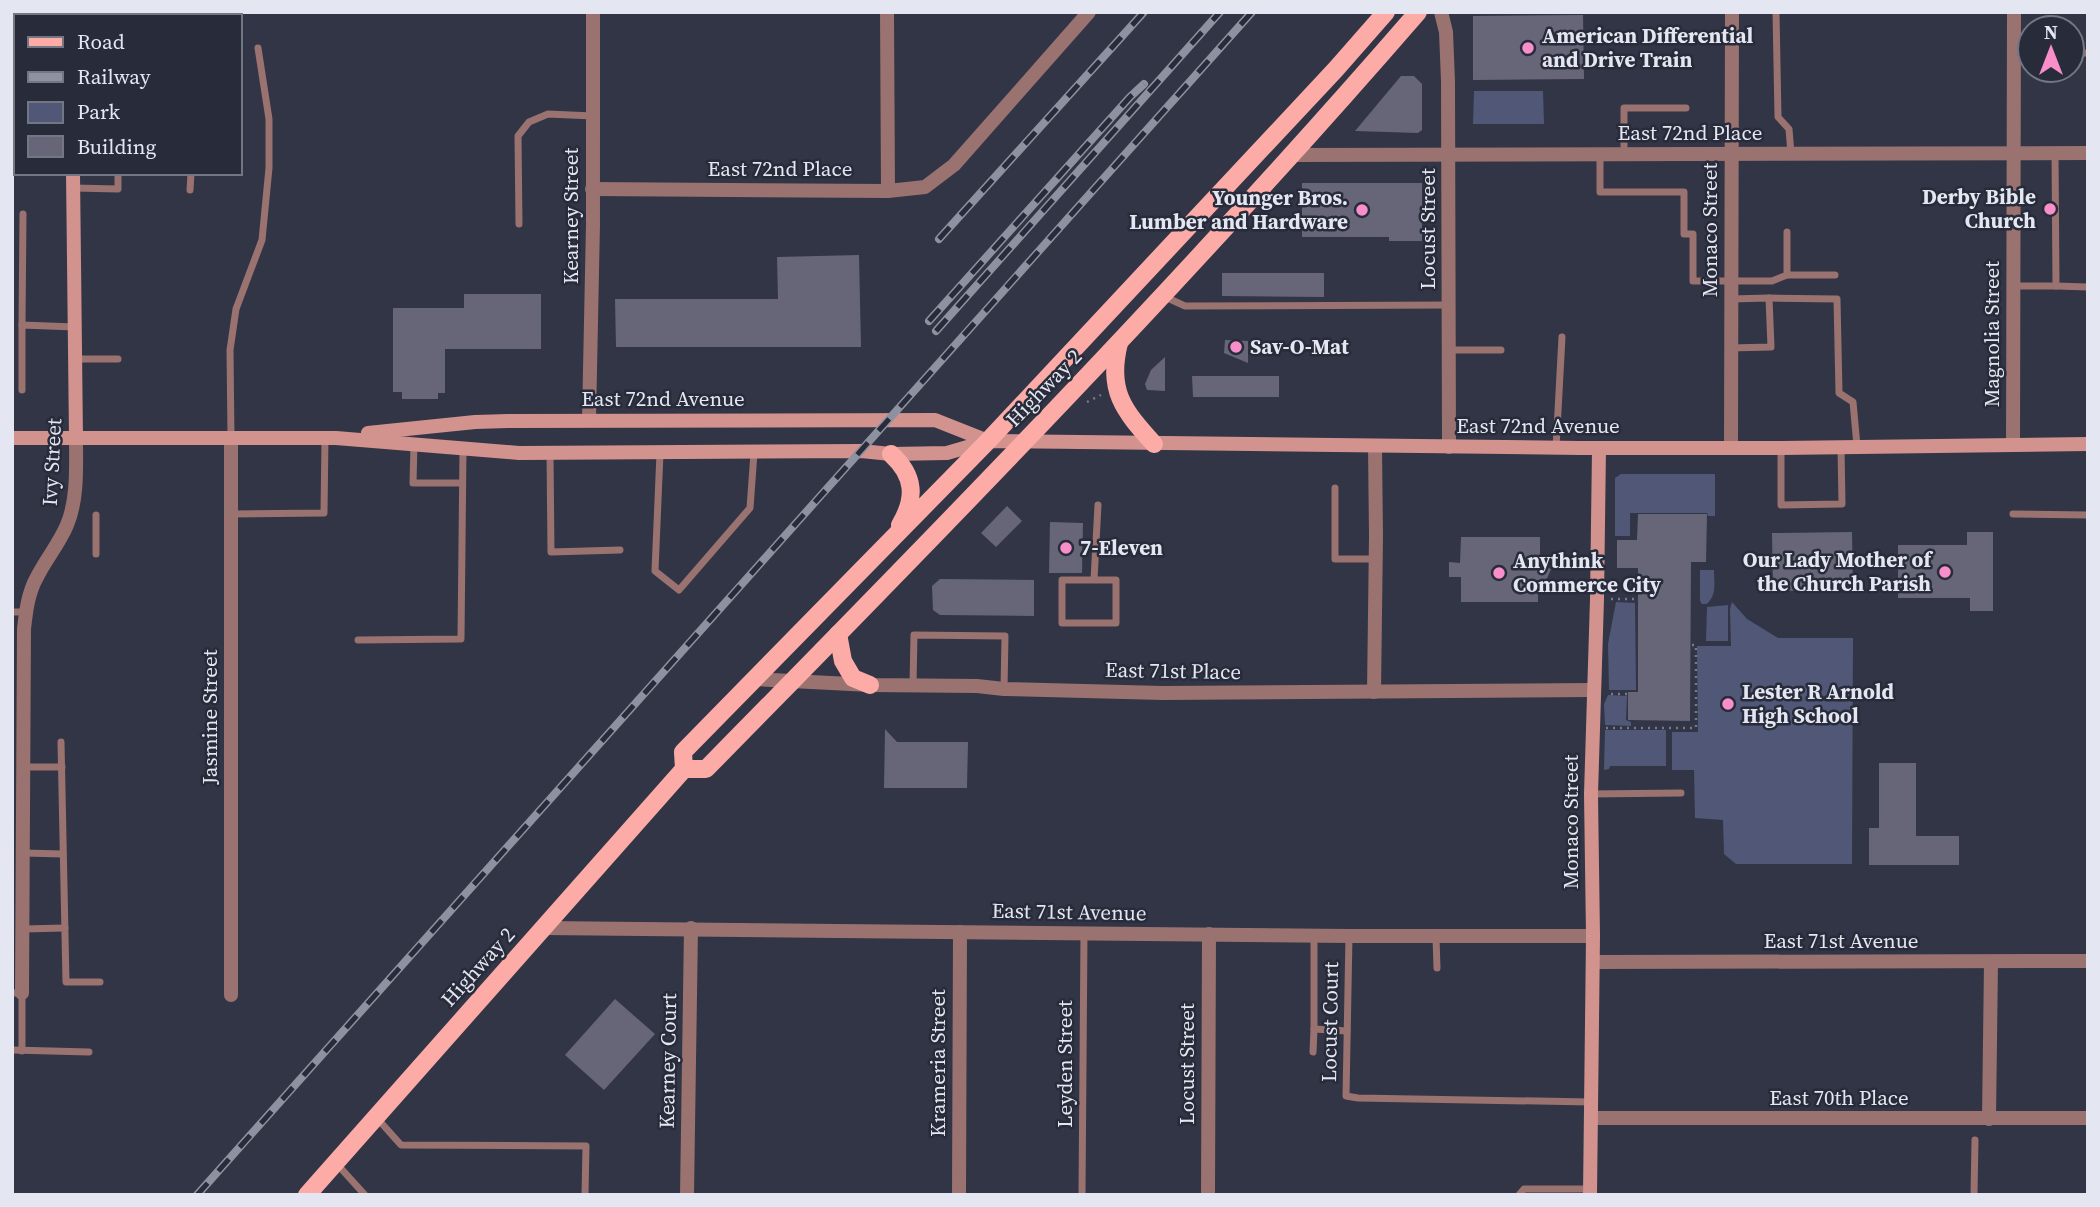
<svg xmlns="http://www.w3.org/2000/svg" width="2100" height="1207" viewBox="0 0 2100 1207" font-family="'Source Serif 4',serif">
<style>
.green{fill:#515877}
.building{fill:#676678}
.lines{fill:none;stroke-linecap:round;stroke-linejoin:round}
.path{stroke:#777a88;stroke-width:2.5;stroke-dasharray:2 5;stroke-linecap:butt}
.lane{stroke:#9a726f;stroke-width:7}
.street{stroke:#9a726f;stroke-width:14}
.secondary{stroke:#d2928e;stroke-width:14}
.primary{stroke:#fdaba6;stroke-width:18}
.rail-casing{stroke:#8e919f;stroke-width:8}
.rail{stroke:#272b3a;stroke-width:5;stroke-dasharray:16;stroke-linecap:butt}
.poi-dot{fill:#f98fca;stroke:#272b3a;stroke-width:2.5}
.labels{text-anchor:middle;stroke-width:5;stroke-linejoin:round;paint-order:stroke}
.poi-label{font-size:21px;font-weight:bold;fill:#e4e6f1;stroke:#272b3a;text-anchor:start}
.street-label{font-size:21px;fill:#e4e6f1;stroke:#272b3a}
</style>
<rect width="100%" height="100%" fill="#313545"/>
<g class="green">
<polygon points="1474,91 1543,91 1544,124 1473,124"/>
<polygon points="1621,474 1715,474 1715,516 1708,516 1707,513 1630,513 1630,536 1615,536 1615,478"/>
<path d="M1700 570H1714C1714 584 1717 594 1707 604H1702L1700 601Z"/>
<polygon points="1616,602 1635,603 1636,690 1609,690 1608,644"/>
<polygon points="1732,602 1747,619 1778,638 1853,638 1852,864 1736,864 1724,854 1723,820 1695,818 1694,770 1672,770 1672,732 1698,732 1697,646 1731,646 1730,609"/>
<polygon points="1728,605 1728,641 1706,641 1707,607"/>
<polygon points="1608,695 1627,696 1626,720 1631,722 1631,726 1605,725 1604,704"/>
<polygon points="1605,730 1666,730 1666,766 1610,766 1609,769 1604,770"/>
</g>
<g class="building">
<polygon points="1583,15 1584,79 1473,80 1473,16"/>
<polygon points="1401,76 1414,76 1422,84 1422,130 1418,133 1355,131"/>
<polygon points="1302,183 1422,183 1422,241 1389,241 1389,237 1302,237"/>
<polygon points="859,255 861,347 616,347 615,299 778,299 777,257"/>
<polygon points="1222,273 1324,273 1324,297 1222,296"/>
<polygon points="464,294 541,294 541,349 445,349 445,393 438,393 438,399 402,399 402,392 393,392 393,308 464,308"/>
<polygon points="1225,340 1248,341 1248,363 1224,353"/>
<polygon points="1165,357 1165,391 1147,390 1145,384 1151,370"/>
<polygon points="1192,376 1279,376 1279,397 1193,397"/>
<polygon points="1007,506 1022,521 996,547 981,533"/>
<polygon points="1638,514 1707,514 1706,562 1691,562 1690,721 1628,720 1628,692 1638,692 1638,568 1617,568 1617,540 1637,540"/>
<polygon points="1050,522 1083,523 1082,573 1049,573"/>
<polygon points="1852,532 1853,590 1773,591 1772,533"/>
<polygon points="1967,532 1993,532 1993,611 1970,611 1970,598 1898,598 1898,545 1967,545"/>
<polygon points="1461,537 1540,537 1540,565 1551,569 1546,581 1538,580 1538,602 1461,602 1461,577 1449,577 1449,562 1460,563"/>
<polygon points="940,579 1034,580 1034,616 940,615 933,610 932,586"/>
<polygon points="885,729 897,742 968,742 967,788 884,788"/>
<polygon points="1879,763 1916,763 1916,836 1959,836 1959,865 1869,865 1869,828 1879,828"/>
<polygon points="615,999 655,1034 604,1090 565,1055"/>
</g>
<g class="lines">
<g class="path">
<polyline points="1087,402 1101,395"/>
<polyline points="1611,599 1638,599"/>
<polyline points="1611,694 1628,694"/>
<polyline points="1606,728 1696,728 1696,645 1690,645"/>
</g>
<g class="lane">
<polyline points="1776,12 1778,117 1789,129 1791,154"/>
<polyline points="2072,53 2088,53"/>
<polyline points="2014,54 2030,54"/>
<polyline points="1624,154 1624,108 1686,108"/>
<polyline points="1600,155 1600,192 1684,192 1684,234 1693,234 1693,281 1772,281 1787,275 1787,232"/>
<polyline points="74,188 118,189 118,173"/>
<polyline points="190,190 191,173"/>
<polyline points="519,224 518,136 529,122 548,114 593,116"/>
<polyline points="1787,275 1835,275"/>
<polyline points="2013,286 2056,286 2055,153"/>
<polyline points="2056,286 2088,287"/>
<polyline points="1163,296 1185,306 1449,305"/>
<polyline points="1769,298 1837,299 1839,393 1853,402 1857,446"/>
<polyline points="22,325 23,214"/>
<polyline points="1730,348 1771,347 1769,298 1731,299"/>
<polyline points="1449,350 1501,350"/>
<polyline points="76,359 118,359"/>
<polyline points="22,390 22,325 75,327"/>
<polyline points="231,438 230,350 236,309 262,240 269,168 269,119 258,48"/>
<polyline points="414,444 413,483 462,483"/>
<polyline points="1556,448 1562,337"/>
<polyline points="1781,448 1781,505 1842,504 1841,447"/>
<polyline points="550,453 551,552 620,550"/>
<polyline points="660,453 655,571 679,590 750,508 754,453"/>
<polyline points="1335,488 1335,559 1376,559"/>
<polyline points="231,514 324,513 325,438"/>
<polyline points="2013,514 2088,515"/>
<polyline points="96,515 96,554"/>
<polyline points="1094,580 1116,580 1116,623 1062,623 1062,580 1094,580 1098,505"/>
<polyline points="12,612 25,612"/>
<polyline points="358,640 461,639 463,449"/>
<polyline points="913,685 914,635 1005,636 1004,689"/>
<polyline points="61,742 66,982 100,982"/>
<polyline points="23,767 62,767"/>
<polyline points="1591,794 1681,793"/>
<polyline points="23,853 63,854"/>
<polyline points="23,929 65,928"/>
<polyline points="1314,935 1314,1029 1347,1031"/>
<polyline points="1349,936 1346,1096 1358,1098 1591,1102"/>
<polyline points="1436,937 1437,968"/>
<polyline points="12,993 22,993 22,1051"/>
<polyline points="12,1050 89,1052"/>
<polyline points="1313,1052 1314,1029"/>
<polyline points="376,1117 401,1145 586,1146 585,1195"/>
<polyline points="336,1163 365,1195"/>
<polyline points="1082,1195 1084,933"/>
<polyline points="1519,1195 1524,1189 1590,1189"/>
<polyline points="1974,1195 1975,1140"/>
</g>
<g class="street">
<polyline points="887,12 888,191"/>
<polyline points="1441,12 1446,32 1448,81 1449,447"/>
<polyline points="1292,155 2088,153"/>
<polyline points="592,189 888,191 925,187 954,165 1089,12"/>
<polyline points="589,419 593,224 593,12"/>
<polyline points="231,438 231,995"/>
<polyline points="2013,445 2014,12"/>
<polyline points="1731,447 1732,12"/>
<polyline points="753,679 870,685 977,686 1004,689 1163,693 1593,690"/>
<polyline points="1374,692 1376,536 1375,447"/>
<polyline points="544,928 1349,936 1593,936"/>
<polyline points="1593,962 2088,961"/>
<path d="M22 993 24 629C26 611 28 593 37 577 46 559 59 544 67 525 78 499 76 466 76 438"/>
<polyline points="1591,1118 2088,1118"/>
<polyline points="1989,1119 1991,962"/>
<polyline points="687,1195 691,928"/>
<polyline points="959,1195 960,932"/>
<polyline points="1208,1195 1209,934"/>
</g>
<g class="secondary">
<polyline points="99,16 101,12"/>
<polyline points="73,173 76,438"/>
<polyline points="368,433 475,422 508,421 935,420 988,441"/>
<polyline points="12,438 336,438 519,453 861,451 891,454 947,453 988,441 1580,448 1781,448 2088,444"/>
<polyline points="1590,1195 1593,936 1591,794 1597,599 1599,448"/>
</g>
<g class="primary">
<path d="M1119 343C1107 390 1123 410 1154 444"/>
<path d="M891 454C915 476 916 498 900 525"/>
<polyline points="838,634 843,661 853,678 870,685"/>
<path d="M684 769H706C949 522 1191 274 1418 12"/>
<polyline points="307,1195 684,769 683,752 988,441 1336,69 1386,12"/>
</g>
<defs>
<g id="rail">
<polyline points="939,239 1144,12"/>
<polyline points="929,321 1130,97 1144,84"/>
<polyline points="936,331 1220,12"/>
<polyline points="197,1195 1252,12"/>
</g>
</defs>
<use href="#rail" class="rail-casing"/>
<use href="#rail" class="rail"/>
</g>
<g class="poi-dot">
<circle cx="1528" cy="48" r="7"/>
<circle cx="2050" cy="209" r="7"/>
<circle cx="1362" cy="210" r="7"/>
<circle cx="1236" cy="347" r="7"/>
<circle cx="1066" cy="548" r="7"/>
<circle cx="1945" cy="572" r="7"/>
<circle cx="1499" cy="573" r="7"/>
<circle cx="1728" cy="704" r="7"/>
</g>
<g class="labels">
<g class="poi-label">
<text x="1542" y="43">American Differential<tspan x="1542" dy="24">and Drive Train</tspan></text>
<text x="2036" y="204" text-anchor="end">Derby Bible<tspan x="2036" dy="24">Church</tspan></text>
<text x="1348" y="205" text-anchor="end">Younger Bros.<tspan x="1348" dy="24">Lumber and Hardware</tspan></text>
<text x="1250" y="354">Sav-O-Mat</text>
<text x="1080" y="555">7-Eleven</text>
<text x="1931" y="567" text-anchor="end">Our Lady Mother of<tspan x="1931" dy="24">the Church Parish</tspan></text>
<text x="1513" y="568">Anythink<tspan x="1513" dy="24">Commerce City</tspan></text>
<text x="1742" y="699">Lester R Arnold<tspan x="1742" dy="24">High School</tspan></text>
</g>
<g class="street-label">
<text x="1690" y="140">East 72nd Place</text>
<text x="780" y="176">East 72nd Place</text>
<text transform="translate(571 216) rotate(-90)" y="7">Kearney Street</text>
<text transform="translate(1428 229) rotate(-90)" y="7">Locust Street</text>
<text transform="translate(1710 230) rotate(-90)" y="7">Monaco Street</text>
<text transform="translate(1992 334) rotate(-90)" y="7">Magnolia Street</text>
<text transform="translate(1044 388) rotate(-46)" y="7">Highway 2</text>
<text x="663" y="406">East 72nd Avenue</text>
<text x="1538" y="433">East 72nd Avenue</text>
<text transform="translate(52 462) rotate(-87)" y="7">Ivy Street</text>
<text transform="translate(1173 671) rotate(1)" y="7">East 71st Place</text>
<text transform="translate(210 717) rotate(-90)" y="7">Jasmine Street</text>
<text transform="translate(1571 822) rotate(-90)" y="7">Monaco Street</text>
<text transform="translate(1069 912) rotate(1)" y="7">East 71st Avenue</text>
<text x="1841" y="948">East 71st Avenue</text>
<text transform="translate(478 967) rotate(-48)" y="7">Highway 2</text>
<text transform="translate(1330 1022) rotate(-89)" y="7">Locust Court</text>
<text transform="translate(668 1061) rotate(-89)" y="7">Kearney Court</text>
<text transform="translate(938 1063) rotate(-90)" y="7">Krameria Street</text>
<text transform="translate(1065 1064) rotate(-90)" y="7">Leyden Street</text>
<text transform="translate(1187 1064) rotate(-90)" y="7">Locust Street</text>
<text x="1839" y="1105">East 70th Place</text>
</g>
</g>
<rect width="2100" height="1207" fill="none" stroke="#e4e6f1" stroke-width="28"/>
<rect x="14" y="14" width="228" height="161" fill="#272b3a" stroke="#737683" stroke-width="2"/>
<rect x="28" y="37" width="35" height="10" fill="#fdaba6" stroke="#737683" stroke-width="2"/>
<text x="77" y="49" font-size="21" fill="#e4e6f1">Road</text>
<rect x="28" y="72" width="35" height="10" fill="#8e919f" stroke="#737683" stroke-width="2"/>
<text x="77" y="84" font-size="21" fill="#e4e6f1">Railway</text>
<rect x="28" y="102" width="35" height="21" fill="#515877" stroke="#737683" stroke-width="2"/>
<text x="77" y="119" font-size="21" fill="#e4e6f1">Park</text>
<rect x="28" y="136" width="35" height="21" fill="#676678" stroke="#737683" stroke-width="2"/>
<text x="77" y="154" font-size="21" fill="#e4e6f1">Building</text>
<g transform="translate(2051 49)"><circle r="33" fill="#272b3a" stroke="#737683" stroke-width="2"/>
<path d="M0-5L12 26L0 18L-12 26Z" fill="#f98fca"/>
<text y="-10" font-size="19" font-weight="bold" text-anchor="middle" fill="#e4e6f1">N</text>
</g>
</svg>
